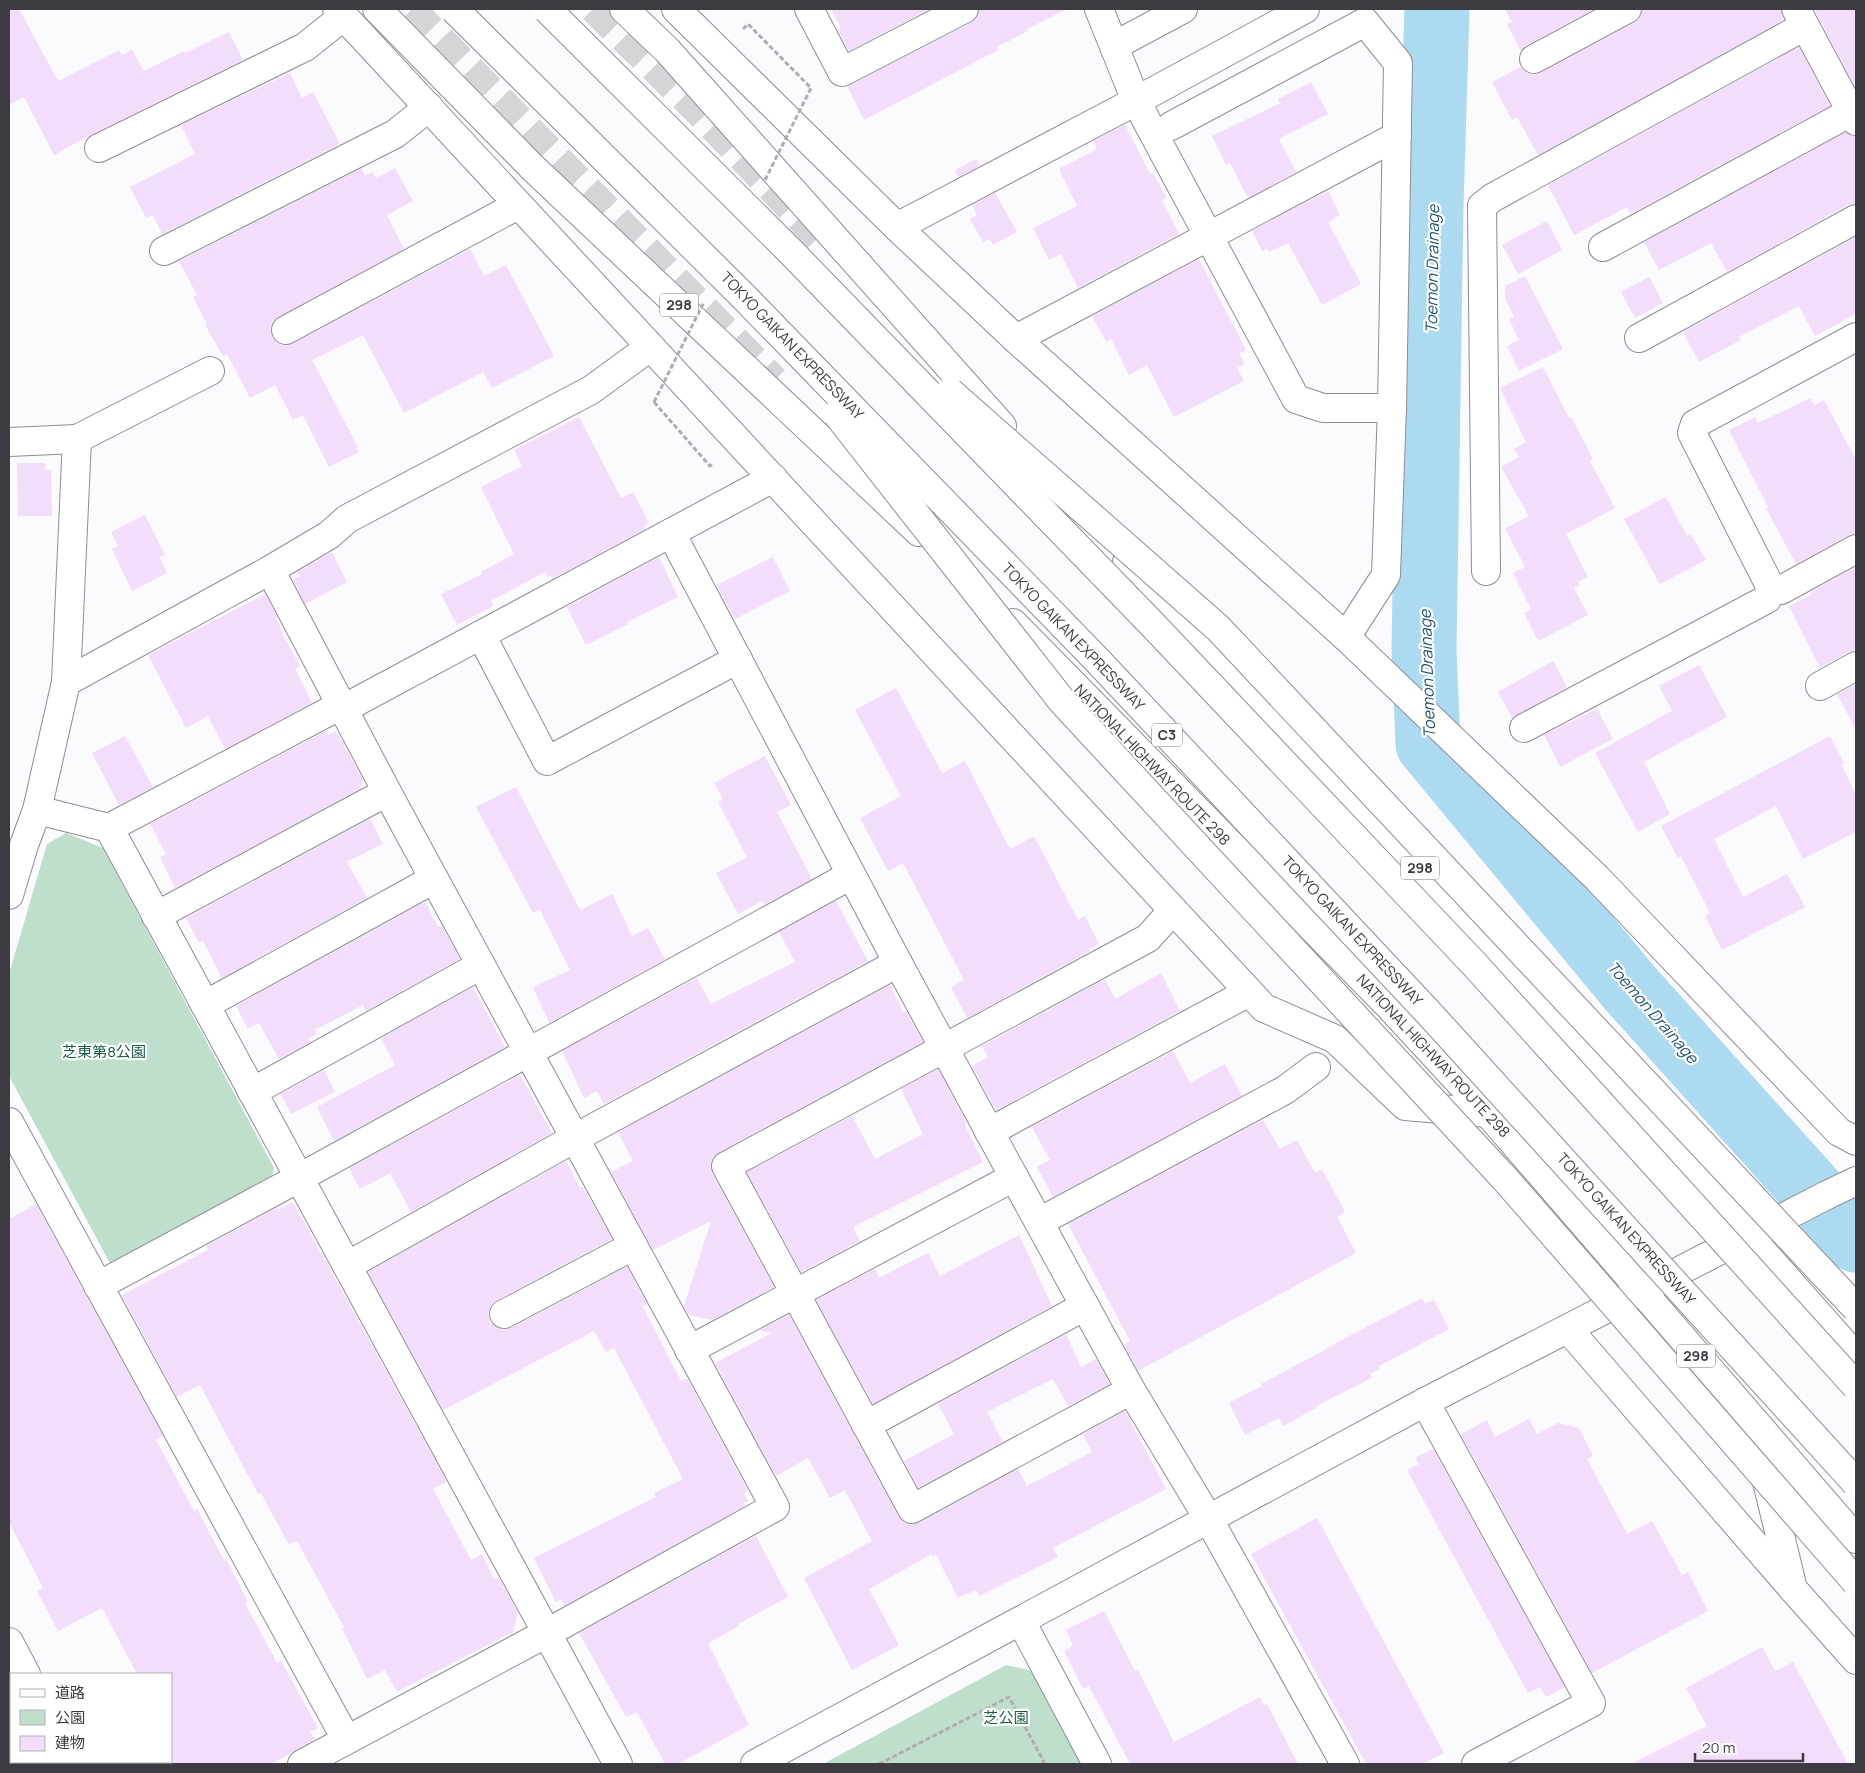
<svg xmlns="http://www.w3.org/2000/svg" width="1865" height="1773" viewBox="0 0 1865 1773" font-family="Manrope,'Noto Sans JP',sans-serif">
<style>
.green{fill:#bedfcc}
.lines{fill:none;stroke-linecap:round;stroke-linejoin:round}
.river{stroke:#acdaf0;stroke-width:65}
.building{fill:#f2ddfb}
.highway-tunnel{stroke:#d5d4d7;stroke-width:28;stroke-dasharray:28 14;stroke-linecap:butt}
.minor-casing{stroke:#8f8b98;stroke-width:30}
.highway-casing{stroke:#8f8b98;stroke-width:30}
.path{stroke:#afadb2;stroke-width:3;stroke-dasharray:5 2.5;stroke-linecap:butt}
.minor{stroke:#fff;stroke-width:28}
.highway{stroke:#fff;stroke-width:28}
.highway-bridge-casing{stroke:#8f8b98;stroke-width:30;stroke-linecap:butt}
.path-bridge{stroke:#afadb2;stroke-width:3;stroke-dasharray:5 2.5;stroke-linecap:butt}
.highway-bridge{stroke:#fff;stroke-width:28}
.labels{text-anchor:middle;stroke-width:4.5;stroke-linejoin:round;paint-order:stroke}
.shield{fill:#fff;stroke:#77767a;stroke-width:1}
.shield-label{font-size:14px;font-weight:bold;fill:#3d3b41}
.street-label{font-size:15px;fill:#3d3b41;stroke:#fff}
.park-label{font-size:15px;fill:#165e3f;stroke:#fff}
.water-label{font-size:16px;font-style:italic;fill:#1c546c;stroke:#fff}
</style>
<rect width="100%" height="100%" fill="#fbfafd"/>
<g class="green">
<polygon points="66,833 103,848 274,1168 271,1180 111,1265 9,1076 9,974 47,844"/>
<polygon points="1006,1665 1033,1671 1082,1764 823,1764"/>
</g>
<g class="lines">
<polyline class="river" points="1437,9 1431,206 1424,651 1428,744 1629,987 1856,1240"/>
</g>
<g class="building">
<polygon points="9,9 19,9 58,81 119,50 122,55 132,50 144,71 184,51 185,53 229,32 243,60 92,134 54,155 24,97 9,105"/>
<polygon points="831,9 930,9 849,51 838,30 841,28"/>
<polygon points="979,9 1067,9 1027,29 1028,31 997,47 998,50 864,120 847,86 971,23 977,17"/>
<polygon points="1505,9 1594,9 1527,45 1521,51 1507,24 1512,22"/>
<polygon points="1643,9 1780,9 1784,20 1538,155 1517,117 1512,120 1492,82 1521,67 1526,72 1533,75 1541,73 1634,23 1640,17"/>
<polygon points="1814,9 1856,9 1856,88"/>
<polygon points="1799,47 1830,106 1630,214 1627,207 1574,235 1548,185"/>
<polygon points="290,73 302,98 313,92 340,144 162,234 153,215 146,218 130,187 195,154 181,125"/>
<polygon points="1311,82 1328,114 1279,139 1296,172 1248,198 1230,163 1226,165 1212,136 1280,103 1278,99"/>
<polygon points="1125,125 1150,174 1153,173 1167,198 1162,201 1179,234 1078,288 1061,254 1049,260 1033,228 1077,206 1059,169 1097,149 1093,141"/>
<polygon points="1846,132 1856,137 1856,203 1848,205 1727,272 1711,243 1659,270 1644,242"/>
<polygon points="976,159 980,166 958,177 955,170"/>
<polygon points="362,168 365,176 373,172 376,178 395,168 413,201 387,215 404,249 278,317 272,322 270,329 272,337 277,343 285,346 293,344 470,249 484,276 506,265 554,356 492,388 483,372 404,413 363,335 312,360 358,447 356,448 359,452 329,467 303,415 293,420 275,385 250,398 227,354 223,356 205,325 207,324 193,297 197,295 179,261"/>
<polygon points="1328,191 1340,215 1328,222 1361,284 1322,305 1288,243 1269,252 1267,249 1262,251 1252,231"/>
<polygon points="995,193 1017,232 993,245 990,239 983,242 970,219 977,215 972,205"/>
<polygon points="1547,221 1562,250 1518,274 1502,245"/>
<polygon points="1856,237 1856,314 1815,336 1799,306 1739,337 1741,340 1699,362 1683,332"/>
<polygon points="1199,259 1246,350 1239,354 1245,364 1237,368 1244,381 1174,417 1147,365 1129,375 1111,339 1106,342 1092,316"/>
<polygon points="1525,276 1563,349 1519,371 1507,346 1519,340 1509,319 1514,317 1505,298 1505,286"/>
<polygon points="1649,277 1663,303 1635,318 1621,292"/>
<polygon points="1543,367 1569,418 1571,417 1593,459 1590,461 1615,508 1566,534 1588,577 1578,582 1580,585 1574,588 1588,615 1538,641 1524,613 1531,609 1513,573 1525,567 1505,528 1529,516 1501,467 1519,457 1514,449 1526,442 1500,388"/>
<polygon points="1810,398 1814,405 1824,400 1856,460 1856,533 1848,535 1796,564 1766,508 1768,507 1729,430 1755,417 1758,423"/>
<polygon points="579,417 621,498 633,492 649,523 644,526 645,529 552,579 551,576 548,577 545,572 491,601 493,606 457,625 441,594 482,574 481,572 514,554 481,487 522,466 514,450"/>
<polygon points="17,463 45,463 45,470 51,470 52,516 18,516"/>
<polygon points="1666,497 1687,536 1691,534 1706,560 1660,584 1624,519"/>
<polygon points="145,515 165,555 159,557 167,573 132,591 112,549 118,546 111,532"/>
<polygon points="332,552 347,582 305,604 293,579 300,576 297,572"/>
<polygon points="659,557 678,597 627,622 628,624 586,645 567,607"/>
<polygon points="773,557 790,591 735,619 717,585"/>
<polygon points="1856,567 1856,650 1848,652 1820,668 1789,606 1812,594 1811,592"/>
<polygon points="265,594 278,618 276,618 282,629 280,629 300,666 295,669 312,703 225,749 208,716 186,728 148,655"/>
<polygon points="1553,661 1567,687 1512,718 1498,692"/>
<polygon points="1699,665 1727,717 1644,762 1670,814 1638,832 1595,753 1672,711 1659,686"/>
<polygon points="1856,684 1856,730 1837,694"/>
<polygon points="896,688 942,773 965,761 1010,849 1034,836 1078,920 1085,916 1099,944 1089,949 1090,951 967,1018 951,987 964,980 903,863 888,871 860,818 901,796 855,710"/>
<polygon points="1597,709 1613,739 1560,767 1544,735"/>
<polygon points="326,731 328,735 336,731 363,780 360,789 175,888 160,857 166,854 150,824"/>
<polygon points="125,736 153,787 119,805 92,753"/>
<polygon points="1830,736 1844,763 1841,764 1856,795 1856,832 1803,859 1776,806 1714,839 1743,897 1787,874 1805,907 1722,950 1705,916 1710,913 1681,856 1678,858 1661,826"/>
<polygon points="765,756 791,805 777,812 812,879 764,905 762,901 738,914 716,873 747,857 718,802 723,799 714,783"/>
<polygon points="516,787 580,910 612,894 632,936 648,928 665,959 549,1023 533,987 570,970 540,910 533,913 476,807"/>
<polygon points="370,819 383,844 347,862 367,898 222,978 203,941 199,943 186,918"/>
<polygon points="836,901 868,961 604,1104 597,1091 584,1098 562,1051 697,978 711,1004 795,962 779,932"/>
<polygon points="425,902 438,927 442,926 459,958 458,960 366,1011 363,1005 315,1030 317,1034 308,1039 310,1042 279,1059 259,1023 248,1029 236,1006"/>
<polygon points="1161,973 1180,1011 996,1110 972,1066 988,1057 982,1046 1105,979 1115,999"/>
<polygon points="890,985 903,1012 906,1011 923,1042 719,1152 712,1158 710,1166 712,1173 774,1287 712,1320 689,1315 684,1306 711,1221 653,1250 611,1172 633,1161 618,1132"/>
<polygon points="473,987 505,1047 334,1141 317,1107 395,1065 381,1038"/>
<polygon points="1173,1051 1190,1083 1225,1064 1242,1096 1053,1197 1037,1167 1050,1160 1032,1127"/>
<polygon points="938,1069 967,1124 965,1125 983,1162 853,1227 860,1241 801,1272 747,1172 852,1116 875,1159 923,1134 901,1089"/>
<polygon points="324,1070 335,1092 291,1114 281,1094"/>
<polygon points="520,1075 552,1133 411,1212 390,1173 360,1189 349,1168"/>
<polygon points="1263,1120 1280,1149 1297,1140 1315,1173 1322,1169 1345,1212 1337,1217 1356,1253 1138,1371 1124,1344 1130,1341 1068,1224"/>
<polygon points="566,1161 580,1188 583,1187 612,1239 497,1300 491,1305 488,1313 490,1322 496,1327 503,1330 511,1328 627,1267 648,1306 642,1305 681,1381 687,1378 748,1491 744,1493 748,1501 742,1504 744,1507 564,1606 561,1599 556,1602 534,1558 656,1497 654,1493 683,1479 614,1348 606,1352 594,1331 443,1410 368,1272"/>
<polygon points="293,1202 447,1482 433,1489 471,1560 482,1554 494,1579 498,1577 518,1612 513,1632 397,1692 385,1670 367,1679 342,1628 344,1627 297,1541 289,1545 261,1493 258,1494 200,1385 177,1397 122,1295 208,1250 206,1246 277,1208 278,1210"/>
<polygon points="36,1204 163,1436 156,1440 194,1511 197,1509 224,1560 226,1559 248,1602 245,1603 277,1663 281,1661 318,1728 310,1732 315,1739 272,1764 171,1764 171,1674 137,1674 102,1608 58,1631 37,1591 43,1588 9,1522 9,1219"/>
<polygon points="1019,1235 1052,1306 873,1404 816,1300 875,1269 879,1278 928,1253 940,1276"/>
<polygon points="1422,1298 1425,1304 1434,1300 1449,1329 1379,1366 1380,1369 1370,1374 1372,1378 1316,1406 1316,1408 1283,1426 1279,1418 1245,1435 1229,1403 1262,1386 1261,1384 1332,1346 1332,1345"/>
<polygon points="789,1315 898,1516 904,1523 912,1525 919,1523 1018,1469 1027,1486 1092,1452 1083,1434 1125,1411 1166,1489 1053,1548 1058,1557 979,1596 976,1590 958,1598 936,1555 933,1557 932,1554 869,1589 899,1645 852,1670 804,1578 872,1541 845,1490 830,1498 808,1458 776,1476 715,1363 772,1333 759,1330"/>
<polygon points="1066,1334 1081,1367 1096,1359 1110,1384 1068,1406 1053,1379 987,1412 1003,1442 918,1488 904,1461 954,1434 938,1404"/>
<polygon points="1529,1419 1537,1434 1558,1423 1579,1428 1593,1456 1587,1459 1627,1534 1652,1521 1682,1575 1688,1572 1708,1611 1592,1673 1461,1434 1487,1420 1495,1437"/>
<polygon points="1433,1449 1565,1687 1546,1697 1540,1687 1528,1693 1407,1470 1419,1464 1415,1458"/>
<polygon points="1317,1518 1444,1753 1422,1764 1366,1764 1251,1554"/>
<polygon points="756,1536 788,1597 738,1624 739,1626 708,1643 749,1725 678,1764 665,1764 637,1712 626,1717 579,1633"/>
<polygon points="1104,1611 1135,1671 1138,1670 1174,1742 1260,1697 1264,1705 1267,1704 1298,1764 1130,1764 1089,1686 1083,1689 1064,1651 1073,1646 1066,1630"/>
<polygon points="1762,1647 1775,1671 1793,1662 1848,1764 1631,1764 1707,1726 1686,1688"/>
</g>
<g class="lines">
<g class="highway-tunnel">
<polyline points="412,9 775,380"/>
<polyline points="593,9 698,112 818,238"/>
</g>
<defs>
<g id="minor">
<polyline points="337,9 1264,1008 1335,1039 1405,1106 1488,1113"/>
<polyline points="676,9 897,227 1016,339 1346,637 1597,878 1839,1132 1856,1141"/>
<polyline points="809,9 842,72 964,9"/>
<polyline points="1099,9 1136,101 1296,399 1323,408 1392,408 1386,575 1346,637"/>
<polyline points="1796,9 1856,121"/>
<polyline points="1114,46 1183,9"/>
<polyline points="1534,59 1627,9"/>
<polyline points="1171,126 1365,22 1398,63 1392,408"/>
<polyline points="99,148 305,47 344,16"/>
<polyline points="897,227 1136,101 1305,9"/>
<polyline points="1603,247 1851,112"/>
<polyline points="164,251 395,134 429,107"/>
<polyline points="286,330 518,205"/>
<polyline points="1856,337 1695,424 1692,433 1771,588 1781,590 1856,549"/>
<polyline points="1639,338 1856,219"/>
<polyline points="1016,339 1397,136"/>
<polyline points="77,439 210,371"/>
<polyline points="9,442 77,439 66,682 37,810 24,845 9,895"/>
<polyline points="671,533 898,963 1014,1177 1131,1390 1208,1518 1345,1764"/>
<polyline points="270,570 387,792 775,1507 547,1633 302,1764"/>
<polyline points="1486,571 1482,206 1492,198 1805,26"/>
<polyline points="481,635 547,761 738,659"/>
<polyline points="66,682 270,570 329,535 347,519 591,390 650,347"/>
<polyline points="1820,686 1856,666"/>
<polyline points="343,709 773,478"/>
<polyline points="1524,728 1767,599 1771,588"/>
<polyline points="37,810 109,828 341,705"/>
<polyline points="109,828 618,1764"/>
<polyline points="156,916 387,792"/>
<polyline points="205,1005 434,879"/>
<polyline points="252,1092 481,965"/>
<polyline points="9,1122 346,1739"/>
<polyline points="989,1132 1249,992"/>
<polyline points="1039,1222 1285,1090 1316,1067"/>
<polyline points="347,1266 575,1138 898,963"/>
<polyline points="98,1286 299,1178 851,875"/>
<polyline points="504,1314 633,1246"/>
<polyline points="1568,1329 1793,1589"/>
<polyline points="689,1350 1014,1177"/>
<polyline points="1131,1390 912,1509 726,1166 1148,938 1173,910"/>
<polyline points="1425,1402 1591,1703 1476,1764"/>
<polyline points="1752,1420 1793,1589 1856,1660"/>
<polyline points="866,1425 1085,1306"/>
<polyline points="1021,1621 1097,1764"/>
<polyline points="9,1642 26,1674"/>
<polyline points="74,1762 75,1764"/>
<polyline points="755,1764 1425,1402 1827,1195 1856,1181"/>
</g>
<g id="highway">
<polyline points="377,9 533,168 919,532"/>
<polyline points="624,9 667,50 1002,426"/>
<polyline points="1127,562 1472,923 1856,1357"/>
<polyline points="1013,623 1390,1007 1488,1113 1856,1539"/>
</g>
</defs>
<use href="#minor" class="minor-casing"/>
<use href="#highway" class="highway-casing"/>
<g class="path">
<polyline points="743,29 748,24 811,88"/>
<polyline points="654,402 710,466 713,463"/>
<polyline points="879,1764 1009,1697 1045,1764"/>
</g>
<use href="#minor" class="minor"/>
<use href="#highway" class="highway"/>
<defs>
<g id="highway-bridge">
<polyline points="454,9 744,297 1098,661 1426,1010 1856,1483"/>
<polyline points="547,9 793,254 1152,624 1476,966 1856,1386"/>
<polyline points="950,392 1218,628 1856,1308"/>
<polyline points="837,414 1062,701 1506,1180 1856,1582"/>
</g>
</defs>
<use href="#highway-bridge" class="highway-bridge-casing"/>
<g class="path-bridge">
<polyline points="765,180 811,88"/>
<polyline points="654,402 704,302"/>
</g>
<use href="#highway-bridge" class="highway-bridge"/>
</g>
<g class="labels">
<g class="shield">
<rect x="660" y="293.5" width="38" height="23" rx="4"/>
<rect x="1152" y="723.5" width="30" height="23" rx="4"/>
<rect x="1401" y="856.5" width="38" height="23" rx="4"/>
<rect x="1677" y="1344.5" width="38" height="23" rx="4"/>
</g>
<g class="shield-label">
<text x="679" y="310">298</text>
<text x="1167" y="740">C3</text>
<text x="1420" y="873">298</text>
<text x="1696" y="1361">298</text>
</g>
<g class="street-label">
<text transform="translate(792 346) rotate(46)" y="5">TOKYO GAIKAN EXPRESSWAY</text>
<text transform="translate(1073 637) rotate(46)" y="5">TOKYO GAIKAN EXPRESSWAY</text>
<text transform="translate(1152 765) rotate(46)" y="5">NATIONAL HIGHWAY ROUTE 298</text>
<text transform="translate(1352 931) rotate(47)" y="5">TOKYO GAIKAN EXPRESSWAY</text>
<text transform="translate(1433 1056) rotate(47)" y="5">NATIONAL HIGHWAY ROUTE 298</text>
<text transform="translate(1626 1229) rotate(48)" y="5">TOKYO GAIKAN EXPRESSWAY</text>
</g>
<g class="park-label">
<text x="104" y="1057">芝東第8公園</text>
<text x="1006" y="1723">芝公園</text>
</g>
<g class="water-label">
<text transform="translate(1432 269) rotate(-89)" y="6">Toemon Drainage</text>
<text transform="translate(1427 674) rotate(-92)" y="6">Toemon Drainage</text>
<text transform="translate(1653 1012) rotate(49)" y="6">Toemon Drainage</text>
</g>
</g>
<rect width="1865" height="1773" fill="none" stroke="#3d3b41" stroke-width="20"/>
<rect x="10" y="1673" width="162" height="90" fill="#ffffff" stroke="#b1b1b3"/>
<rect x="20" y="1689" width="25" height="8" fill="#ffffff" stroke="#b1b1b3"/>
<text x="55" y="1698" font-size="15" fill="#3d3b41">道路</text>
<rect x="20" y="1710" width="25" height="15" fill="#bedfcc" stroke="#b1b1b3"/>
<text x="55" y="1723" font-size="15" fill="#3d3b41">公園</text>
<rect x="20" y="1736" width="25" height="15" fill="#f2ddfb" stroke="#b1b1b3"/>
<text x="55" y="1748" font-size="15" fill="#3d3b41">建物</text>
<path d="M1695 1753v8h108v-8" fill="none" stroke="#3d3b41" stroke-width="2.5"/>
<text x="1702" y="1753" font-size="15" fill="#3d3b41" stroke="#ffffff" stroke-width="4" paint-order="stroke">20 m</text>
</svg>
